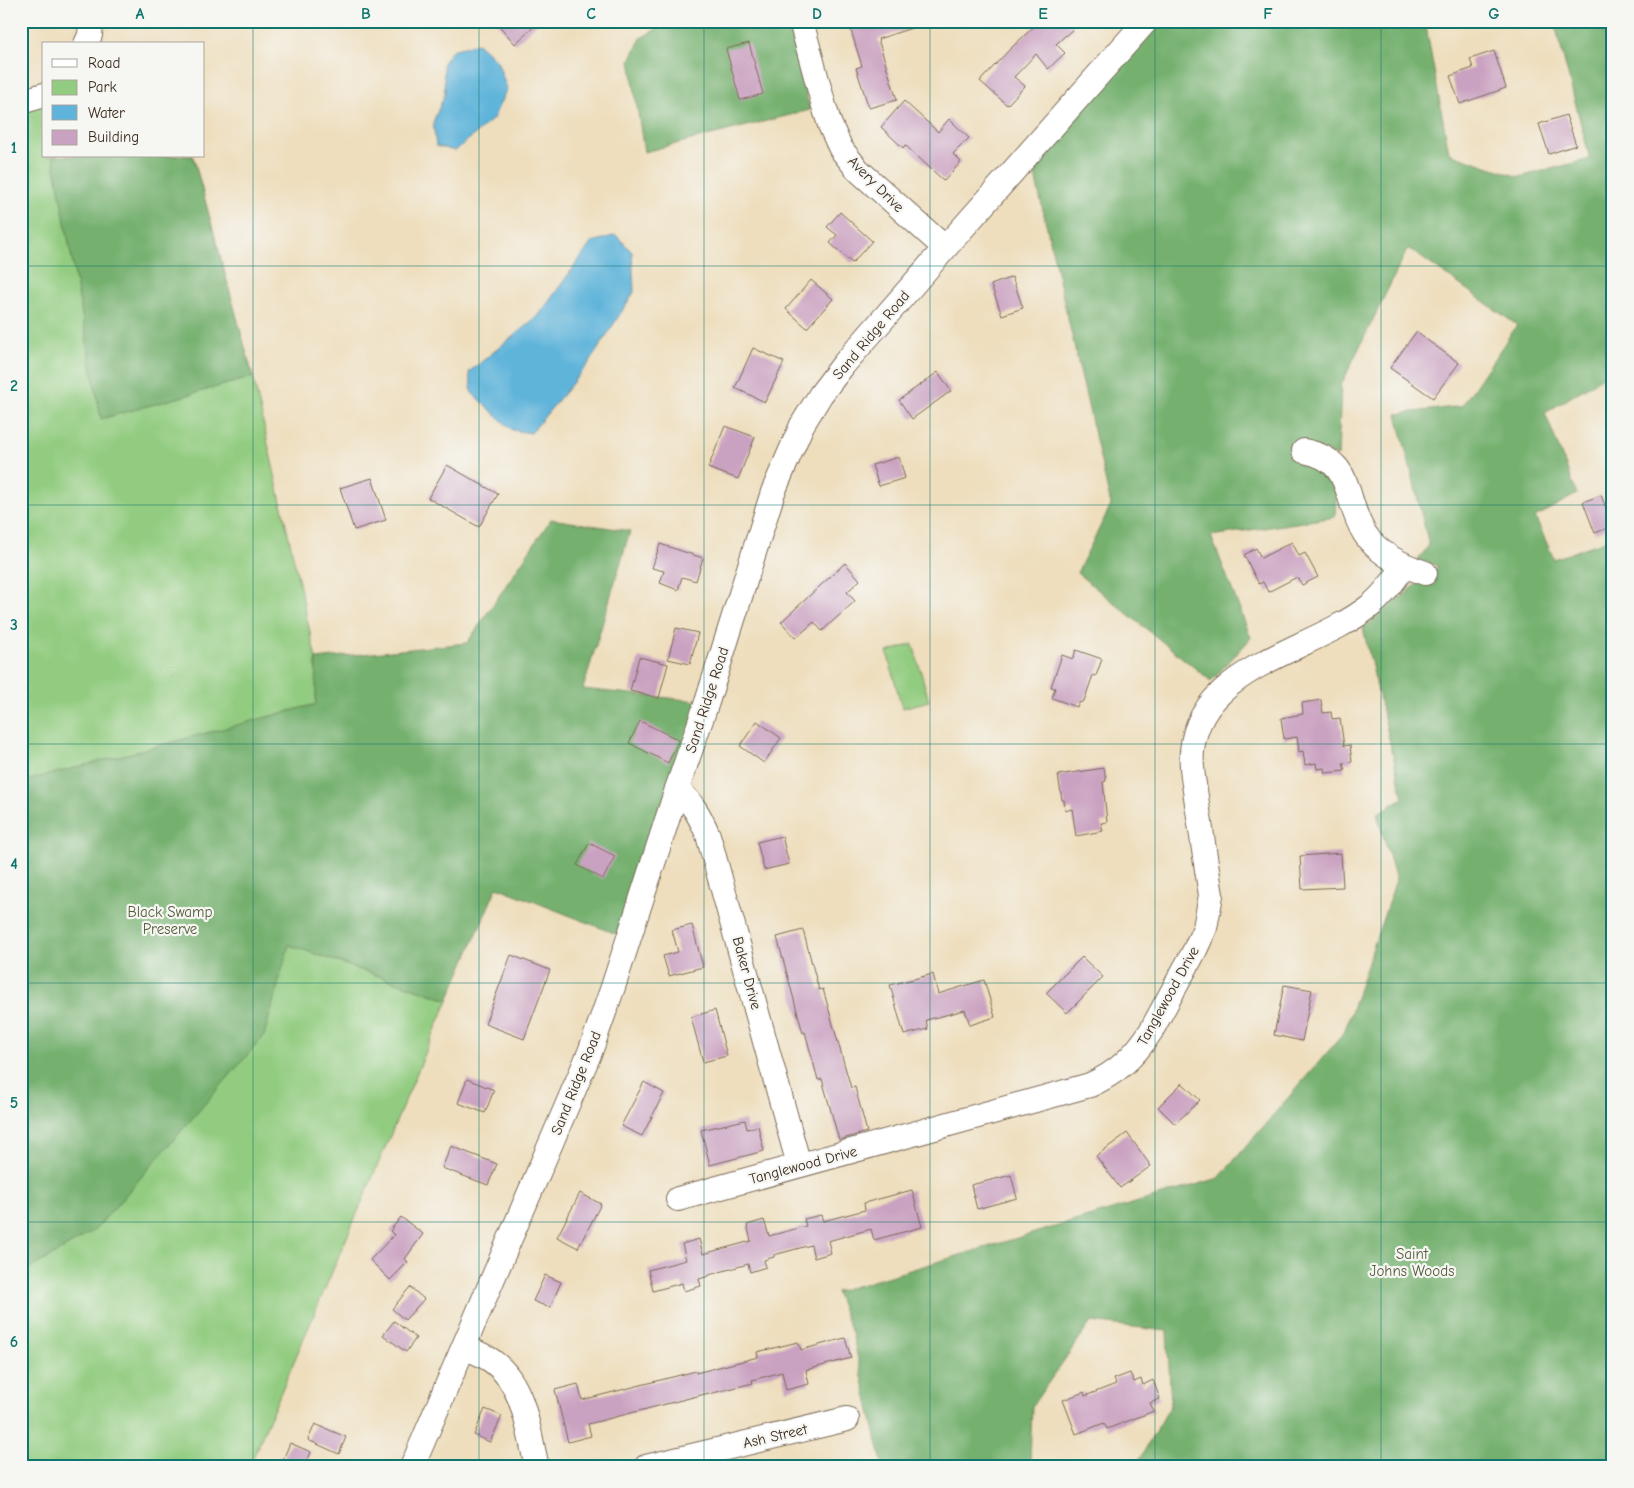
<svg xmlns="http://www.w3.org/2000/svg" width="1634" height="1488" viewBox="0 0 1634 1488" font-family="'Comic Neue',sans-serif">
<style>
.green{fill:#92cc80;stroke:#667b4f}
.forest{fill:#75b06e;stroke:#586d46}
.water{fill:#5eb4da;stroke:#4c6f7c}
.building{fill:#caa2c1}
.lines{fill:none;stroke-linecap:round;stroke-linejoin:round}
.minor-casing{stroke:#7a6956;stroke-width:26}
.minor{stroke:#fff;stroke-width:24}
.grid{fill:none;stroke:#0f766e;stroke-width:1;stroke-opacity:0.55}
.labels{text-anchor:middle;stroke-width:4.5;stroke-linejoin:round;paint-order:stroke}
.street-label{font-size:15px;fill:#3b2a1e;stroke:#f6f6f2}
.park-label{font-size:15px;fill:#555b3b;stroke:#f6f6f2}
.neatline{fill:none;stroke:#0f766e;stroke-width:2}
.grid-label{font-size:16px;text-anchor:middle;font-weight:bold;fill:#0f766e}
</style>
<rect width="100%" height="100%" fill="#f6f6f2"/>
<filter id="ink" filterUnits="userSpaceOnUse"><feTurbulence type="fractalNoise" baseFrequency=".02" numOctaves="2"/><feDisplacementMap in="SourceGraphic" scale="10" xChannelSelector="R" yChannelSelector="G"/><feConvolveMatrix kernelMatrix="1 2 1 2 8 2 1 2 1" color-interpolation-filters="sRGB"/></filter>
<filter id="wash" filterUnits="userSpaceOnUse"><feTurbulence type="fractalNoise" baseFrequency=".0096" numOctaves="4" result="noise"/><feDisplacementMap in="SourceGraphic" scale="20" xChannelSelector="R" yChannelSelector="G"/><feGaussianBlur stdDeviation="1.12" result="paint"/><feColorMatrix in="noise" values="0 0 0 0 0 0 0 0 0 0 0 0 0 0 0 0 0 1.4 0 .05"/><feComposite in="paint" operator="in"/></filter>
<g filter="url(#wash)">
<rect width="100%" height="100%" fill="#eedebd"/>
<g class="green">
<polygon points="44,96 44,156 193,156 253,377 316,659 319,955 448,1000 249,1467 21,1467 21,102"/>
<polygon points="913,644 929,701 902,708 887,652"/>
</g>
<g class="forest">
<polygon points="676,21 786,21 789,25 810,110 644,152 630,60 641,38 663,25"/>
<polygon points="1158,21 1425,21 1449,153 1519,177 1590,159 1554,21 1613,21 1613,371 1545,413 1577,494 1535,517 1554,559 1613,538 1613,1467 1273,1467 1253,1462 1251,1467 1135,1467 1171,1405 1167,1331 1091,1322 1032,1406 1030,1463 1052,1467 883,1467 852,1333 836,1292 1219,1178 1344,1033 1396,880 1377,814 1403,798 1363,628 1417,584 1424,584 1438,566 1418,560 1429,545 1397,414 1462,406 1517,325 1408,248 1341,385 1338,456 1299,441 1298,463 1337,479 1335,517 1211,536 1251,638 1211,681 1077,573 1111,505 1033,167"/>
<polygon points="53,156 193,156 253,377 101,419"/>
<polygon points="551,519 630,531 583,689 707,702 629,939 497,887 448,1000 289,945 264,1036 95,1230 21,1274 21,782 316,704 316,659 467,643"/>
</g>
<g class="water">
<polygon points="478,43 497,61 507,88 493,119 455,151 436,146 433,122 445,94 443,63 452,50"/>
<polygon points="616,235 632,252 634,292 589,363 531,433 512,430 472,393 469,372 539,315 592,242"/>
</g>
<g id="blocks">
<g class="building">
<polygon points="495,21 540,21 515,44"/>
<polygon points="848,21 924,21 924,24 878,39 897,100 869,108 856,68 862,66"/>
<polygon points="1040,21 1067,21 1074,28 1056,44 1065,53 1048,69 1036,54 1014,77 1025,86 1007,105 980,81 1010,49"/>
<polygon points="749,43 763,94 740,100 726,49"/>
<polygon points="1494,51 1506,88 1460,104 1450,76 1473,68 1470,59"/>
<polygon points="904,101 938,132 949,119 969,138 953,154 961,162 944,181 905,145 903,148 881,127"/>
<polygon points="1566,115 1576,145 1549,154 1539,124"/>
<polygon points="840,212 872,241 852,263 830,243 837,235 827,227"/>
<polygon points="1012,277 1023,308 1002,315 991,285"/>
<polygon points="811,280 833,299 807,328 786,309"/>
<polygon points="1416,332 1459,363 1433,398 1390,368"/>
<polygon points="753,348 784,362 765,402 735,388"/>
<polygon points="938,372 951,391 912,419 899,400"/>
<polygon points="725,426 755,437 738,479 708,468"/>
<polygon points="899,457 905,478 879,486 872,465"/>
<polygon points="447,465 498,494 479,527 428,498"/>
<polygon points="372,478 386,520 354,530 340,488"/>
<polygon points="1601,495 1613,526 1595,533 1583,502"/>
<polygon points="1292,542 1299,556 1305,553 1318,577 1302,585 1297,577 1268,592 1263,582 1259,584 1244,555 1256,548 1261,558"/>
<polygon points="660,544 703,558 696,581 682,577 678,590 660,583 664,571 652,568"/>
<polygon points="845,563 860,580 847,592 855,601 822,631 814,622 796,638 781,622"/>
<polygon points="676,628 698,633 690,664 668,659"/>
<polygon points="1076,650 1102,659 1096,676 1093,675 1084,701 1079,703 1077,707 1052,698 1055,688 1051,687 1062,655 1073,659"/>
<polygon points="639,657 668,664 659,698 630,691"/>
<polygon points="1321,700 1323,713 1331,712 1332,719 1340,718 1344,746 1350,745 1352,762 1343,763 1345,771 1325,773 1324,768 1317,769 1316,763 1305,765 1303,751 1299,752 1297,737 1284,739 1281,718 1303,714 1302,703"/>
<polygon points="640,721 679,740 668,763 629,743"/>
<polygon points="757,721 781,738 764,763 740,746"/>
<polygon points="1104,768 1106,781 1103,782 1107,822 1101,823 1103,831 1076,836 1072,809 1065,811 1064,800 1062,800 1058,775"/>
<polygon points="782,836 789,864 764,870 757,842"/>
<polygon points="589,843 615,856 603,879 577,865"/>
<polygon points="1341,853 1343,887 1302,889 1300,856"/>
<polygon points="692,925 703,967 669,976 663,956 678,952 672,930"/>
<polygon points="803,930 819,990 823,989 851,1088 855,1087 867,1132 839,1140 822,1079 818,1080 805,1032 803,1033 777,937"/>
<polygon points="511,955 550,970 524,1039 485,1024"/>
<polygon points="1082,957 1103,977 1067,1013 1046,993"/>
<polygon points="933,974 938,994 984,980 995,1017 970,1025 965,1010 926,1020 928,1029 904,1035 890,985"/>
<polygon points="1284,985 1312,990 1302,1041 1274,1035"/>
<polygon points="715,1010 727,1056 703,1062 691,1017"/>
<polygon points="467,1079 494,1090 485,1113 458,1103"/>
<polygon points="644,1082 664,1093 642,1136 621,1126"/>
<polygon points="1182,1083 1200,1100 1175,1124 1158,1107"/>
<polygon points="745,1120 747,1129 758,1126 764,1151 710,1165 701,1130"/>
<polygon points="1127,1133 1151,1166 1120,1188 1096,1156"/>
<polygon points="451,1146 497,1164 488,1185 442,1168"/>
<polygon points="1011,1175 1017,1198 977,1209 971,1185"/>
<polygon points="912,1190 922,1227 874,1240 871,1229 828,1241 831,1253 814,1258 811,1245 774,1255 774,1257 764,1260 766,1267 750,1272 748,1264 709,1275 709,1276 699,1279 701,1286 684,1291 682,1283 653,1291 648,1270 686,1260 682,1244 699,1239 703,1254 751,1241 747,1225 764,1220 769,1236 806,1226 804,1219 821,1215 823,1221 865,1210 864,1203"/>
<polygon points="580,1193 601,1204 578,1248 557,1237"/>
<polygon points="401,1217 423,1234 405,1259 408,1262 390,1280 370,1260 394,1235 390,1231"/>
<polygon points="545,1275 561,1282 550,1308 533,1301"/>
<polygon points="410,1287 424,1299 405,1320 392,1309"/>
<polygon points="394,1321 416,1338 406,1352 383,1335"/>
<polygon points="845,1338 851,1358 806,1370 809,1384 786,1390 782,1372 752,1380 753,1383 709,1394 709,1393 588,1424 591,1436 568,1442 555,1390 578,1384 582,1400 696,1371 696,1373 758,1357 757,1352 798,1342 801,1350"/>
<polygon points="1130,1373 1134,1382 1141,1379 1143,1385 1153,1380 1160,1399 1150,1403 1154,1411 1107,1429 1104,1423 1076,1434 1063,1400 1084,1392 1085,1396 1116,1384 1114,1379"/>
<polygon points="485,1409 502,1416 490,1442 474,1435"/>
<polygon points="315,1424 346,1437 339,1454 308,1440"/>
<polygon points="290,1443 311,1452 305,1467 292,1467 282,1462"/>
</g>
</g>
</g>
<g filter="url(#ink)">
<use href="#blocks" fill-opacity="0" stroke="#7a6956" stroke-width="1"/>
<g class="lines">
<defs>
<g id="minor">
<polyline points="801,21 824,106 830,125 841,149 858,170 945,248"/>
<polyline points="86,44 90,35 91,21"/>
<polyline points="21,102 44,95"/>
<path d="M1304 451C1356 461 1342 498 1365 534 1378 554 1404 566 1425 573"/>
<path d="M677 789C693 804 699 814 708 835L799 1165"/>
<path d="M678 1199 1090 1085C1117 1073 1135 1056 1151 1031L1194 952 1205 928 1211 895C1206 865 1202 835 1197 804 1195 787 1190 769 1192 751 1199 666 1314 651 1370 606 1384 595 1394 581 1404 566"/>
<path d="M464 1347C473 1351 484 1355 492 1361 525 1384 528 1431 537 1467"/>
<polyline points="412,1467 590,1052 613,987 677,789 707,702 773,492 802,425 821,394 844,364 945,248 1146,21"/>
<polyline points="646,1467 847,1419"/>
</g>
</defs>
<use href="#minor" class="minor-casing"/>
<use href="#minor" class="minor"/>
</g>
</g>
<path class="grid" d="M253 21V1467M479 21V1467M704 21V1467M930 21V1467M1155 21V1467M1381 21V1467M21 266H1613M21 505H1613M21 744H1613M21 983H1613M21 1222H1613"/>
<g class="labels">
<g class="street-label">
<text transform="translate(876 184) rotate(45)" y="5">Avery Drive</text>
<text transform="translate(871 335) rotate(-50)" y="5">Sand Ridge Road</text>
<text transform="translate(707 700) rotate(-72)" y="5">Sand Ridge Road</text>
<text transform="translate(747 973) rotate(75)" y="5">Baker Drive</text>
<text transform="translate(1168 996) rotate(-61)" y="5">Tanglewood Drive</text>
<text transform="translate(576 1083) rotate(-68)" y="5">Sand Ridge Road</text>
<text transform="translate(803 1165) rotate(-15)" y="5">Tanglewood Drive</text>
<text transform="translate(775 1436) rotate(-13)" y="5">Ash Street</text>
</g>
<g class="park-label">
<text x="170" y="917">Black Swamp<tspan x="170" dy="17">Preserve</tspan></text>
<text x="1412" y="1259">Saint<tspan x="1412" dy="17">Johns Woods</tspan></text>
</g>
</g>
<rect width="1634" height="1488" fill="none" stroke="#f6f6f2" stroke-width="55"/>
<rect x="42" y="42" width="162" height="115" fill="#f6f6f2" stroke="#aba49d"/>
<rect x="52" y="59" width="25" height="8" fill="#ffffff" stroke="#aba49d"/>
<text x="88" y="68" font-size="15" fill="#3b2a1e">Road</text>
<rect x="52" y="80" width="25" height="15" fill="#92cc80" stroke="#aba49d"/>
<text x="88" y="92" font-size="15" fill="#3b2a1e">Park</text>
<rect x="52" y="105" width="25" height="15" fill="#5eb4da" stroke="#aba49d"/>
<text x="88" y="118" font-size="15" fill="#3b2a1e">Water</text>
<rect x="52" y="130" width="25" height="15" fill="#caa2c1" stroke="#aba49d"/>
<text x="88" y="142" font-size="15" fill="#3b2a1e">Building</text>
<rect x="28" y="28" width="1578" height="1432" class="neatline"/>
<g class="grid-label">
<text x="140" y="19">A</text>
<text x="366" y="19">B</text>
<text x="591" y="19">C</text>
<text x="817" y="19">D</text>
<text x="1043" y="19">E</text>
<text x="1268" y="19">F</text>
<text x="1494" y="19">G</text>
<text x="14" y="153">1</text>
<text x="14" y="391">2</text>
<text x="14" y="630">3</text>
<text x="14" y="869">4</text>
<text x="14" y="1108">5</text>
<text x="14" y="1347">6</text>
</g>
</svg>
